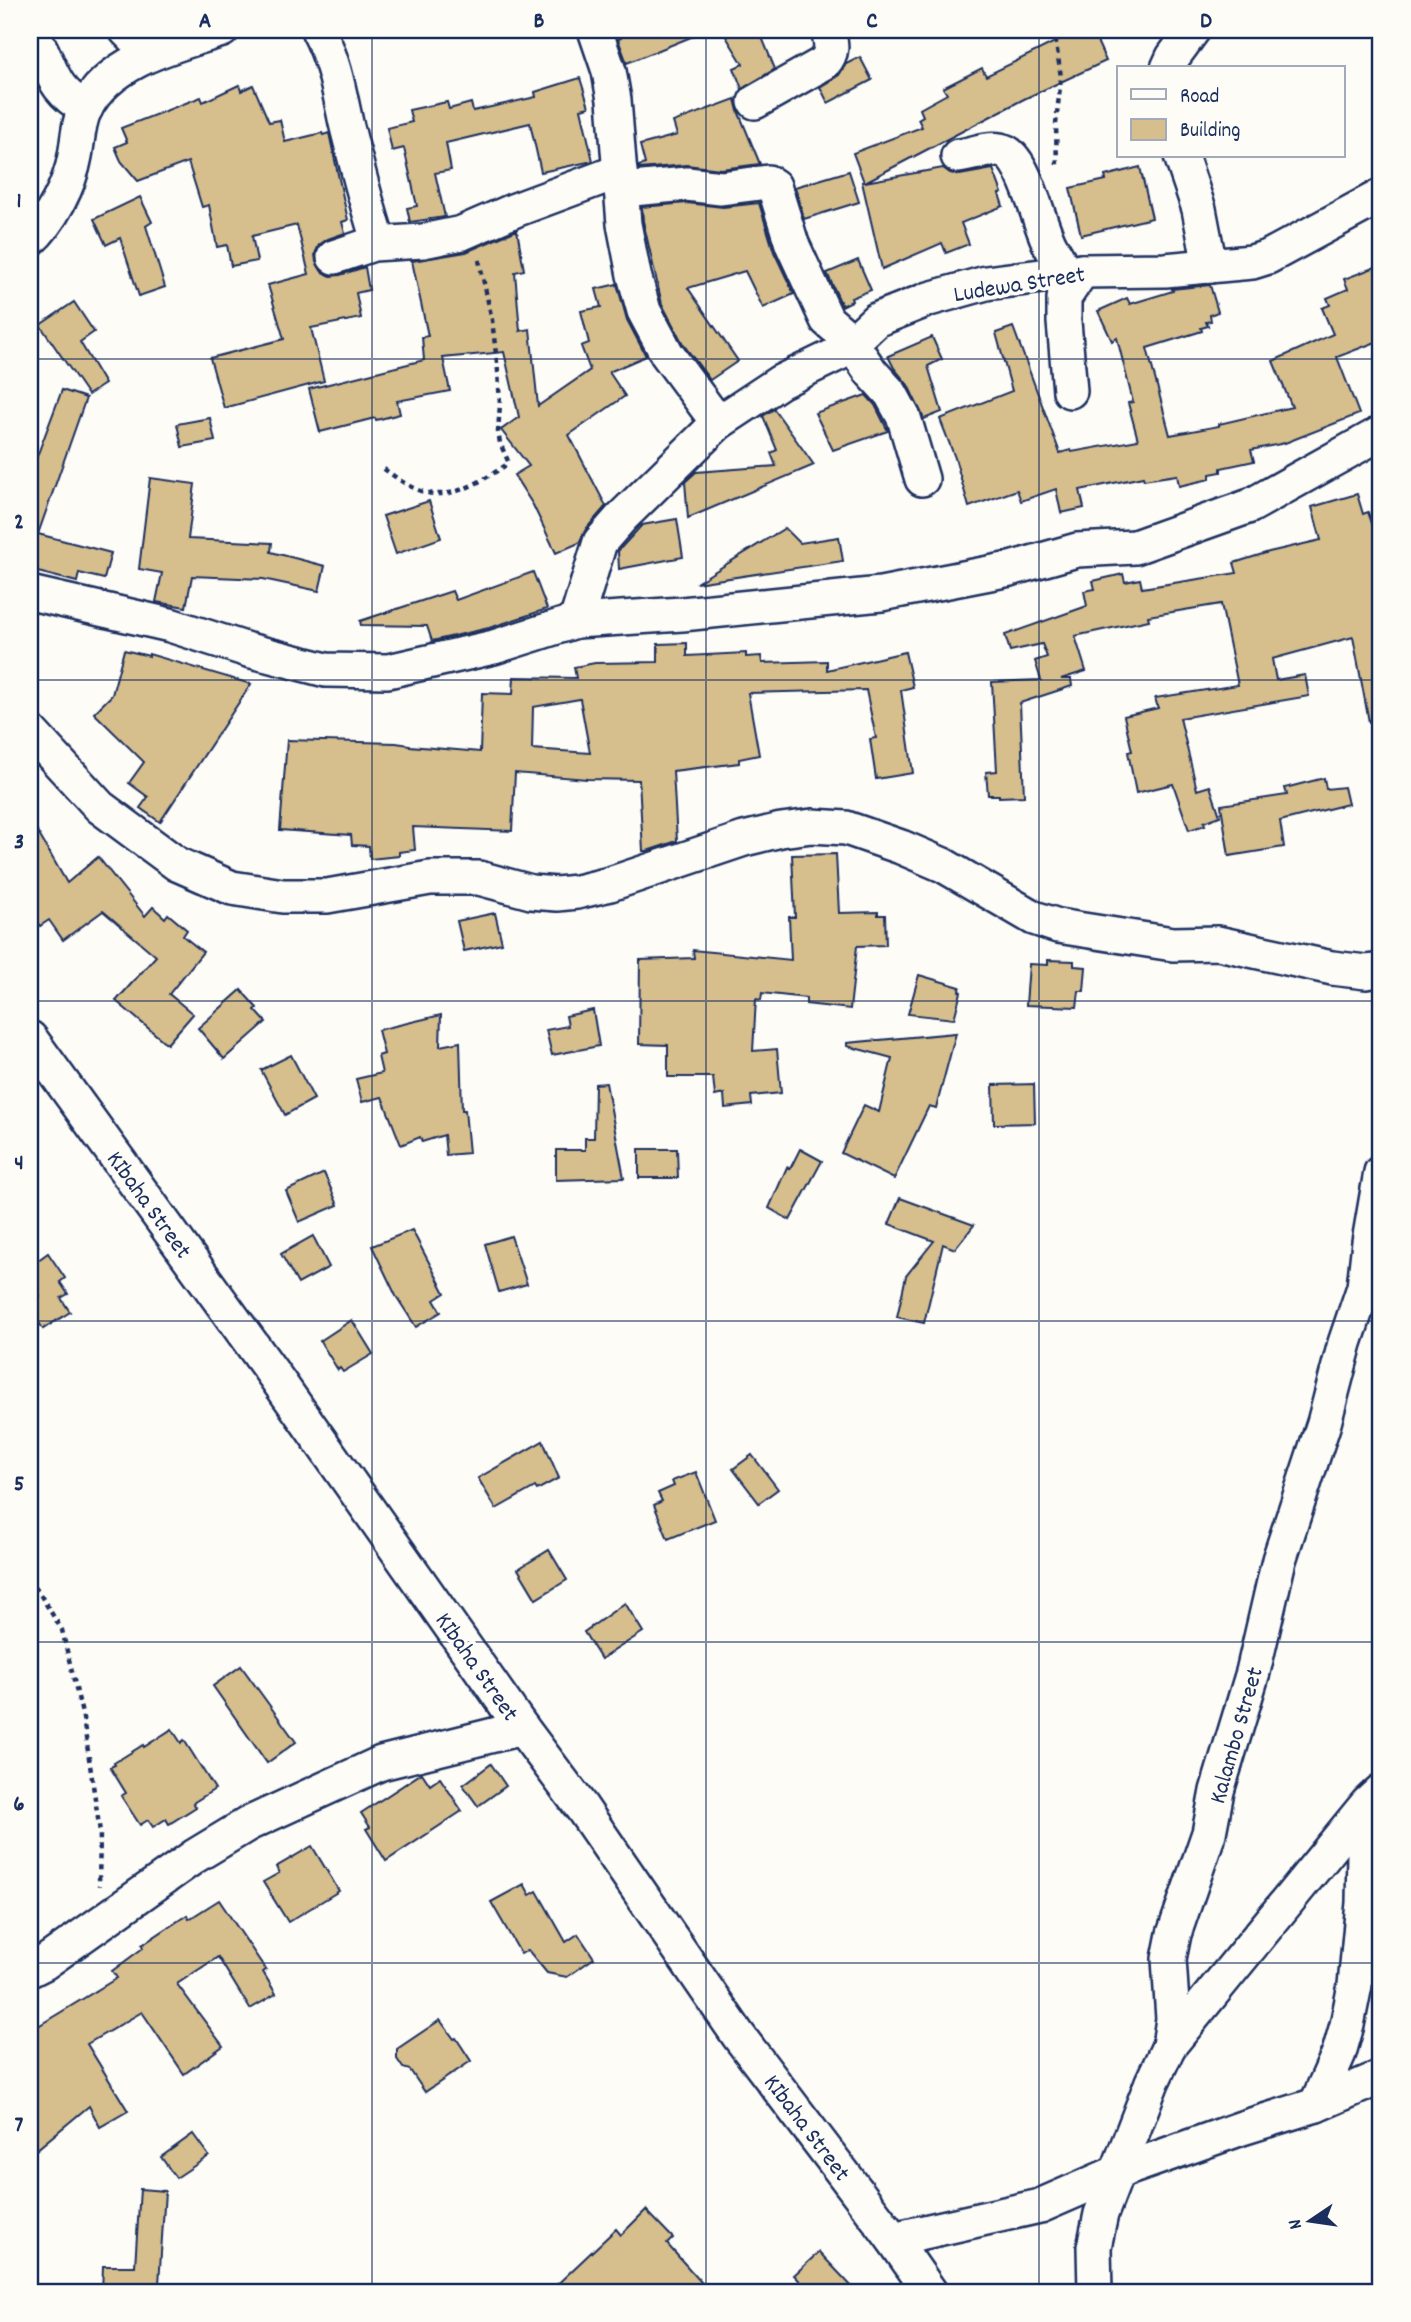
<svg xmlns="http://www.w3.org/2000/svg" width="1411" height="2322" viewBox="0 0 1411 2322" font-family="Dekko,sans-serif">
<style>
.building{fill:#d6be8d;stroke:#1b2f5e;stroke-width:2;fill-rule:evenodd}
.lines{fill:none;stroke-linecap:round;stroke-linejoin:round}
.minor-casing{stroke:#1b2f5e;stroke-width:38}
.path{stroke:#1b2f5e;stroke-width:4.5;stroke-dasharray:5 5;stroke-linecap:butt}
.minor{stroke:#fdfcf7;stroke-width:33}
.grid{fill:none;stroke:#1b2f5e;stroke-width:2;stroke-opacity:0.55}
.labels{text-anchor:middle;stroke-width:7;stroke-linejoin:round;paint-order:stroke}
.street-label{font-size:24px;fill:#1b2f5e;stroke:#fdfcf7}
.neatline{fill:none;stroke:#1b2f5e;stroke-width:2.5}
.grid-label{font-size:23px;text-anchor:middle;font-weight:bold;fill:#1b2f5e}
</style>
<rect width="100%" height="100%" fill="#fdfcf7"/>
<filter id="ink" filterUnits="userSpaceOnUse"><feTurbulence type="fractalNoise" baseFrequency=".0143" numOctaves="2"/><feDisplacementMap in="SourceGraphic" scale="14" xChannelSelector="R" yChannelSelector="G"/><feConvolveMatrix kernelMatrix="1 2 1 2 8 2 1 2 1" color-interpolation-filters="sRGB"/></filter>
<g filter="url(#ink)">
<g class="building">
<polygon points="619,30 706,30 706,31 627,63 618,39 621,38"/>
<polygon points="722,30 759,30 775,69 742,89 734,68 743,64"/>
<polygon points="1074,30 1092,30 1106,61 1024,99 865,182 943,168 950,173 960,175 993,169 1002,193 999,194 1003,206 961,223 969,244 946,253 942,243 882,269 862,182 864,182 853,153 922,127 918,119 923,116 920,109 947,94 943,88 982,68 986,76 1061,39 1060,36"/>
<polygon points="860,57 872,80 828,103 820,87 839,75 846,64"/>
<polygon points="580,78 589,107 581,109 593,161 541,172 530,123 446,143 451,170 435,173 445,217 410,222 407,208 417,206 404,148 392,151 387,128 412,122 409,110 447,102 449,109 471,103 473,111 536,97 535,92"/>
<polygon points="239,85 241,91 253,85 269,122 280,120 285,142 322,133 323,135 329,133 348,220 342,222 345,233 328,239 319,245 315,254 316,262 322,272 331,276 340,275 365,267 369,290 356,293 361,318 311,328 324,381 224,408 210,358 284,339 268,285 309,274 297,225 252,236 257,261 231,266 227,245 217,247 209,205 202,207 188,162 138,181 121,161 115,147 127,142 121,128 201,97 203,102"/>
<polygon points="735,99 738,111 760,164 721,169 686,165 639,169 639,166 645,164 640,145 677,135 673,122"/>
<polygon points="1140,167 1152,218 1081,235 1070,188 1106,180 1105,176"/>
<polygon points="849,171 859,202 804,219 795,187"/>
<polygon points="140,197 152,222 146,226 165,287 139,296 120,238 106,245 94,219"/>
<polygon points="687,203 723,207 759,203 774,252 794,294 763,308 745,271 688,288 738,361 710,380 683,344 662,304 643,221 642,207"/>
<polygon points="517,230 524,270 515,272 520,331 530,329 538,406 590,370 581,346 589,343 581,311 601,307 596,289 617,284 627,320 646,356 609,372 625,396 569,435 606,506 586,529 579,543 556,553 533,505 514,475 529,466 501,430 519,417 504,352 443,358 450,391 397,401 400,414 376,420 375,418 320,432 309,389 424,360 422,337 428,336 412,261 466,252"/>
<polygon points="858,260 871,290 851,298 852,301 842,306 827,273"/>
<polygon points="1381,265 1381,340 1337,357 1359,414 1285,443 1251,450 1254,461 1221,468 1221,472 1210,474 1210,479 1179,486 1177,475 1144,480 1143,477 1080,490 1084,508 1061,513 1056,489 1021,501 1017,490 969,507 955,458 940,419 1012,391 996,333 1013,327 1060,453 1071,450 1072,452 1138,440 1128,403 1133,402 1117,338 1112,341 1098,311 1127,298 1130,304 1173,291 1172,289 1210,285 1218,312 1210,315 1211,321 1206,322 1208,326 1201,328 1202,331 1147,348 1170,435 1219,426 1219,424 1292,407 1273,361 1333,334 1322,308 1330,305 1327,298 1348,289 1344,279"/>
<polygon points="74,302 94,332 80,342 105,384 88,395 40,325"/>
<polygon points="932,337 942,359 928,366 942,412 924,419 908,385 894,368 888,356"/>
<polygon points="62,390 86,398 38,534 111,553 104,579 79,573 77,582 30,570 30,475"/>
<polygon points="866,395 875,405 888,431 833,450 815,413"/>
<polygon points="774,409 814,465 688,518 685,482 696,472 776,466 771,453 777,450 763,416"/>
<polygon points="210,418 215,441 182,447 177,424"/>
<polygon points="150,478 195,484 188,539 272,543 271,552 325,566 319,591 263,579 192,576 186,607 156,602 162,573 139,569"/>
<polygon points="1357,494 1363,514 1368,512 1381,549 1381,721 1369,722 1353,637 1272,659 1276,680 1305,675 1309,696 1180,718 1197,790 1210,786 1220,816 1204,822 1205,825 1189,830 1173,784 1136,793 1128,752 1132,751 1124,716 1158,708 1155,698 1238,685 1221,604 1148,616 1149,620 1075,636 1086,671 1061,679 1071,679 1072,686 1020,703 1024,796 999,797 999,795 988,795 986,772 997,771 992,682 1041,680 1035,661 1047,657 1042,644 1010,651 1005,635 1087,606 1084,591 1095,589 1093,581 1123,574 1125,582 1140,579 1142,588 1237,573 1234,563 1269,552 1321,540 1312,507"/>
<polygon points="429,501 441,538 396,554 383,516"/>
<polygon points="677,519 683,557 619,569 618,551 642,525"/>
<polygon points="785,528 800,543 839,537 843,561 696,583"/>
<polygon points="533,572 547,609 489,628 432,641 427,626 361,625 360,621 452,591 456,600"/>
<path d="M687 643V656L746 653V657L761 656 762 663 827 661V670L905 652 913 687 901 690 913 773 876 779 870 739 876 738 866 690 748 693 759 755 739 759V763L673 771 677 841 647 851H643L639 780 587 779 515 773 512 831 413 827 415 850 399 852V856L370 859 369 846 352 845 351 835 280 830 287 740 396 743 410 745V746L480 752 482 693 513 694 514 677 576 678 574 667 595 663 658 662V644ZM580 699 590 753 532 749 533 707Z"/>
<polygon points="124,650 149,656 149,654 251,684 160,822 140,808 148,797 129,783 144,762 94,713 112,695"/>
<polygon points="1324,778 1326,789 1344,787 1348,804 1280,821 1284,847 1229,856 1221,805 1287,795 1285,788"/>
<polygon points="30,819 67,883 98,857 145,916 153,907 165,918 168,914 187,930 183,936 203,952 169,994 193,1014 167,1044 116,1001 156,956 103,911 63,940 49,920 40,926 30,911"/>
<polygon points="836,854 839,913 878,912 878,915 885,915 886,945 857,946 850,1009 806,1004 806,998 762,993 761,1000 756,999 753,1051 777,1049 781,1093 751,1096 752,1105 725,1108 724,1094 715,1096 713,1077 668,1077 668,1045 639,1044 640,960 694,958 693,950 791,960 789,917 795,917 792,855"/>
<polygon points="495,913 502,943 464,951 457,921"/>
<polygon points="1048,960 1074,961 1074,966 1086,967 1084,991 1079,991 1077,1007 1026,1005 1029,964 1048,965"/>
<polygon points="919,975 960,987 959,991 961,992 954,1019 908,1014"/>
<polygon points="241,990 257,1008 255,1010 266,1022 224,1059 198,1028"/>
<polygon points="593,1010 599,1046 552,1055 546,1030 568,1026 566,1016"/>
<polygon points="441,1015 440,1046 460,1042 462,1110 465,1110 469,1153 446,1155 444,1135 422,1142 420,1137 401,1145 382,1097 362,1102 356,1079 382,1073 378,1056 384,1054 378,1030"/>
<polygon points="956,1033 936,1108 929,1106 894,1179 841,1153 864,1105 879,1112 892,1058 847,1046 847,1043"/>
<polygon points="291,1055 314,1099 285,1115 261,1070"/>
<polygon points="606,1083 624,1178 556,1180 556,1150 585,1150 585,1138 594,1138 595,1084"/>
<polygon points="1034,1084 1035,1123 994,1124 993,1085"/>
<polygon points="639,1149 677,1149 678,1178 639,1178"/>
<polygon points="800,1149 822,1161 790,1220 769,1208 787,1167 790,1169"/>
<polygon points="324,1173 338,1205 299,1222 286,1191"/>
<polygon points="900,1198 974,1225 955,1249 943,1244 924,1323 897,1317 906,1276 934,1241 889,1224"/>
<polygon points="412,1230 445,1293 434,1300 441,1312 416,1327 396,1296 372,1246"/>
<polygon points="313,1236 329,1267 298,1284 281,1254"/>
<polygon points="511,1236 527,1284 499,1292 485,1244"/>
<polygon points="48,1253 65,1278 60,1282 68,1294 61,1298 70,1312 43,1329 30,1308 30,1302 40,1296 30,1280 30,1266"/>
<polygon points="352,1320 373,1354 343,1372 340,1368 338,1370 320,1341"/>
<polygon points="543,1441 559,1478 537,1490 535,1487 496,1509 478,1478"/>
<polygon points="752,1455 778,1489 759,1503 733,1469"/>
<polygon points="696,1472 715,1520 668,1539 654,1505 662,1501 658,1493 674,1486 672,1481"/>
<polygon points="549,1550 567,1580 536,1599 518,1569"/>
<polygon points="625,1603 643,1632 601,1659 584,1632"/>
<polygon points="241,1666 296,1742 267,1763 213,1686"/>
<polygon points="172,1729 181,1743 184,1740 215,1789 193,1803 196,1807 169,1824 166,1819 153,1827 148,1820 140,1825 121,1796 126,1793 110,1767 115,1765 114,1763 143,1745 144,1747"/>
<polygon points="491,1764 506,1786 478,1806 463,1785"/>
<polygon points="422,1773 430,1785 440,1778 462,1811 386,1861 366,1829 370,1827 361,1813"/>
<polygon points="312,1846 339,1891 288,1922 263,1882 279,1873 276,1867"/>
<polygon points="524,1884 530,1895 537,1891 566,1942 578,1934 594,1958 567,1977 547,1973 528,1950 521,1954 491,1902"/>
<polygon points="219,1900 266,1970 263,1972 276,1994 250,2009 218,1957 177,1984 223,2046 184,2074 142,2012 87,2044 128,2111 100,2127 89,2106 30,2155 30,2031 117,1978 112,1971 143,1948 142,1945 187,1915 189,1919"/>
<polygon points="440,2020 454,2039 456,2038 471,2061 425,2092 410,2070 403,2068 397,2059 397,2049"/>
<polygon points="193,2134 209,2156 176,2178 161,2157"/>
<polygon points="140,2189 165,2191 159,2284 140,2283 140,2292 102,2292 103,2266 135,2266"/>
<polygon points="646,2210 673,2238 667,2244 710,2292 549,2292 616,2229 621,2235"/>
<polygon points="819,2252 857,2292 810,2292 794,2275"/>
</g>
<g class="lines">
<defs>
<g id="minor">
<polyline points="126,30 135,39 157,51"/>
<path d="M318 30C334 60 339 90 346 123 356 163 366 204 379 243"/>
<polyline points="595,30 609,71 614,100 624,224 634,275 644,311 667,354 718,423"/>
<path d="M30 31C53 61 46 87 86 108"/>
<polyline points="1168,68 1173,57 1193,30"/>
<path d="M755 102 824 63C834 52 831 43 828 30"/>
<path d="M958 156C972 155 991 145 1006 152 1026 163 1039 224 1050 245 1055 254 1061 264 1066 273"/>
<polyline points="1181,156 1199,209 1210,266"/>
<polyline points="621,190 687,184 721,188 768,182 774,186 792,244 827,320 848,338 871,372 891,394 904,418 922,479"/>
<path d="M30 240C51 221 70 185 75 156 78 140 78 123 85 109 110 60 174 45 222 30"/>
<polyline points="334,257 373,244 423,241 462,233 515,210 620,171"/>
<polyline points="1070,391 1064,322 1064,298 1082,271"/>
<polyline points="30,593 170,625 248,650 326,670 388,671 494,647 576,621 682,614 881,594 1010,569 1077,550 1135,547 1250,506 1381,433"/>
<polyline points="576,621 600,542 622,517 718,423 780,382 842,352 876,320 929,299 986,283 1082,271 1165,270 1252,262 1268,257 1381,196"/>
<polyline points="30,731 100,807 177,864 232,888 283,896 327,896 430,878 479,878 531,892 557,894 577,892 610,884 744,839 781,830 812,826 846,828 901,847 943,865 1034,918 1058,926 1173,944 1218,943 1332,968 1366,972 1381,970"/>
<polyline points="30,1038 274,1375 522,1728 582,1808 738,2035 893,2239 930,2292"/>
<polyline points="30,1970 44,1963 195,1856 248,1824 381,1763 522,1728"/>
<polyline points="1169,2046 1367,1804 1381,1791"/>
<polyline points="1316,2105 1339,2053 1347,2025 1355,1985 1363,1903 1364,1853 1381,1805"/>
<polyline points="893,2239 1040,2206 1118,2172 1242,2128 1316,2105 1381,2077"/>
<polyline points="1095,2292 1094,2247 1101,2214 1152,2082 1169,2046 1173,2019 1169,1959 1174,1934 1209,1833 1217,1791 1253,1672 1279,1560 1324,1423 1345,1343 1364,1287 1369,1242 1381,1172"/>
</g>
</defs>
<use href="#minor" class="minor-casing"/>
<g class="path">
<polyline points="1054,30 1061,77 1056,124 1057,168"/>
<path d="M384 469C397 478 412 490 428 493 455 499 485 479 506 465L508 461 500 443 498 432 500 404 498 371 492 320 479 260"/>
<polyline points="30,1578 62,1630 83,1718 100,1832 99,1886"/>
</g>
<use href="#minor" class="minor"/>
</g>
</g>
<path class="grid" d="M372 30V2292M706 30V2292M1039 30V2292M30 359H1381M30 680H1381M30 1001H1381M30 1321H1381M30 1642H1381M30 1963H1381"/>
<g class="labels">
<g class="street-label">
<text transform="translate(1019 283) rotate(-9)" y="8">Ludewa Street</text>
<text transform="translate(150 1204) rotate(54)" y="8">KIbaha Street</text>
<text transform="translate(478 1666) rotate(55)" y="8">KIbaha Street</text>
<text transform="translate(1235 1735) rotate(-74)" y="8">Kalambo Street</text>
<text transform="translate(808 2127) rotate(53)" y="8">KIbaha Street</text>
</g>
</g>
<rect width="1411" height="2322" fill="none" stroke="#fdfcf7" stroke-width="77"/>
<rect x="1117" y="66" width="228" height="91" fill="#fdfcf7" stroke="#a3aaba" stroke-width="2"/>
<rect x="1131" y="89" width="35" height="10" fill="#fdfcf7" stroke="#a3aaba" stroke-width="2"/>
<text x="1180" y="102" font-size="21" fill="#1b2f5e">Road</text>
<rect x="1131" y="119" width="35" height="21" fill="#d6be8d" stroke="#a3aaba" stroke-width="2"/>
<text x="1180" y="136" font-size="21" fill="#1b2f5e">Building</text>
<g transform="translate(1310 2221) rotate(257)" stroke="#fdfcf7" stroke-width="5" paint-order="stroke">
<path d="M0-5L12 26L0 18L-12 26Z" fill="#1b2f5e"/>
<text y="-10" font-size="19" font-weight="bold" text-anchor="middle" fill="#1b2f5e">N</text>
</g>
<rect x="38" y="38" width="1334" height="2246" class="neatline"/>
<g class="grid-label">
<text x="205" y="27">A</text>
<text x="539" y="27">B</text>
<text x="872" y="27">C</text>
<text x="1206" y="27">D</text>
<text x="19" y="207">1</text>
<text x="19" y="528">2</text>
<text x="19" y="848">3</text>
<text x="19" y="1169">4</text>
<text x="19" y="1490">5</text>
<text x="19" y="1810">6</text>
<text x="19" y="2131">7</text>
</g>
</svg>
